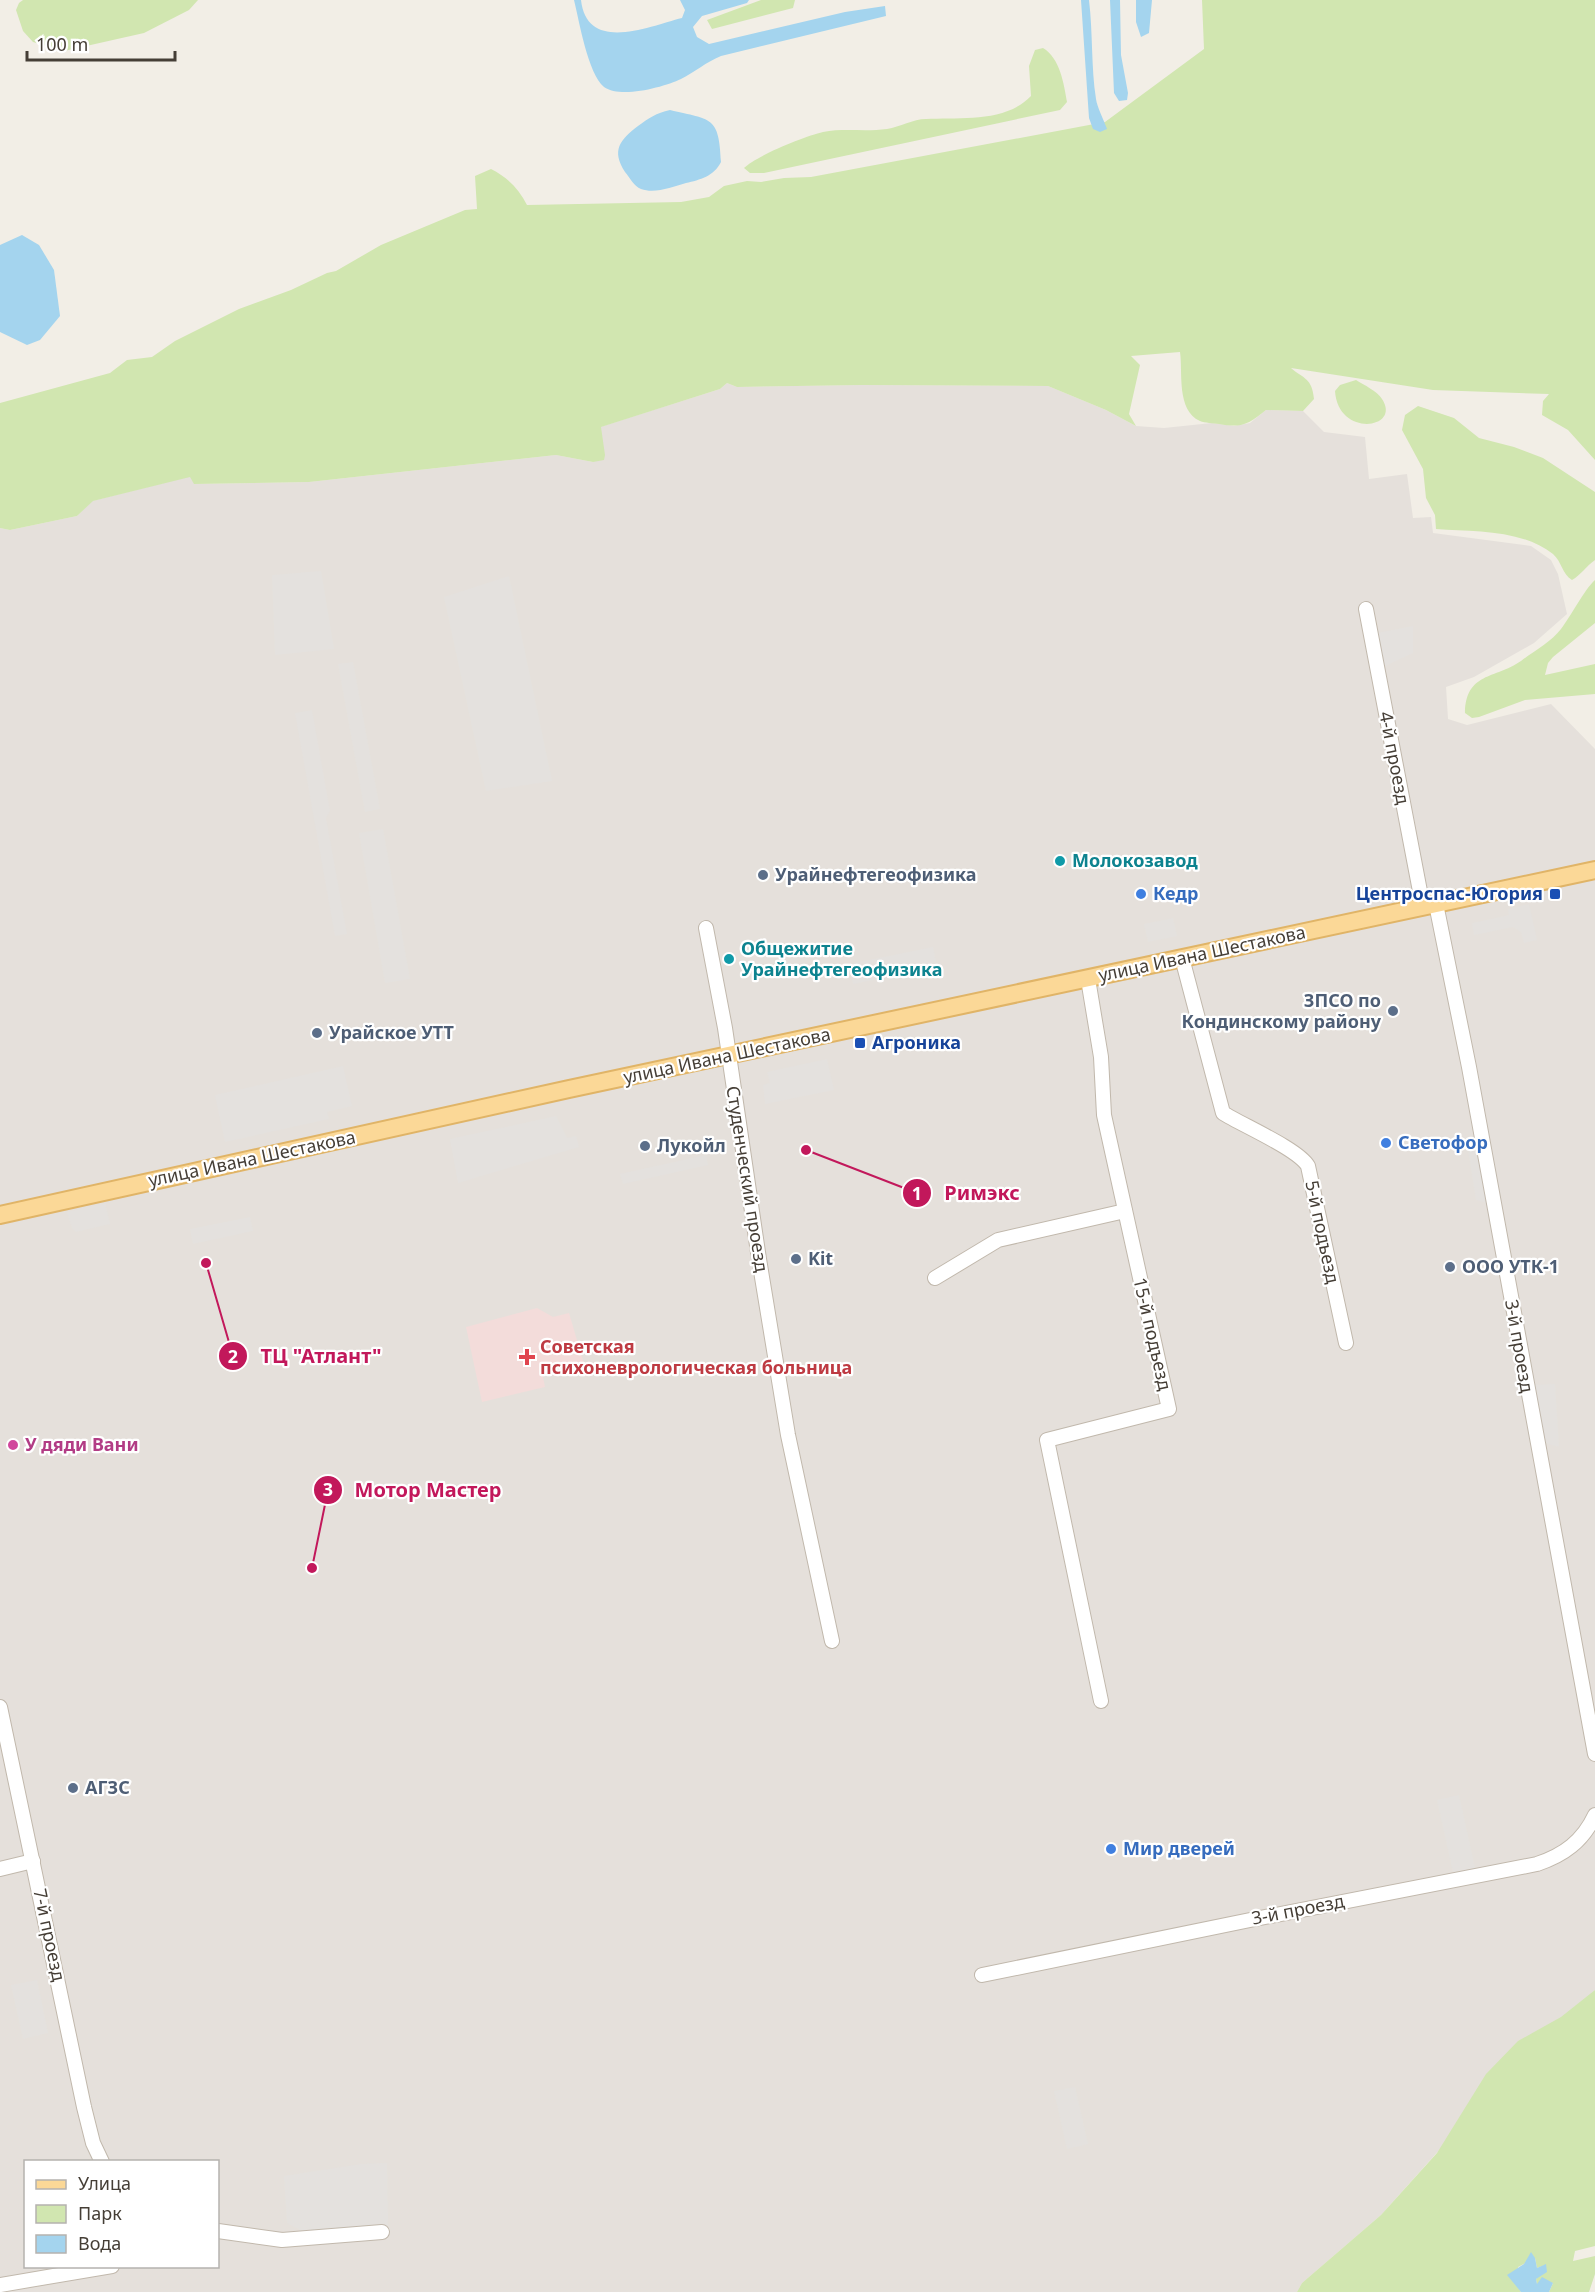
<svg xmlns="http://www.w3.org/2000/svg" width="1595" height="2292" viewBox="0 0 1595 2292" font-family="'Noto Sans',sans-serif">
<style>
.industrial{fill:#e5e0db;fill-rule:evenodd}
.medical{fill:#f3dcda}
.green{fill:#d1e6b0}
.parking{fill:#e4e1de}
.water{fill:#a4d4ee}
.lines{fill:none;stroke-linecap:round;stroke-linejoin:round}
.minor-casing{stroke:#c1b8ac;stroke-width:16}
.major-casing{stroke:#e0b467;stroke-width:20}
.minor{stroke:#fff;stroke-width:14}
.major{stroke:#fbd897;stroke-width:16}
.culture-dot{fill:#0f9aa8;stroke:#fff;stroke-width:2}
.service-dot{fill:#5c6f8a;stroke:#fff;stroke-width:2}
.shop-dot{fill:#3f7fe0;stroke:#fff;stroke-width:2}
.transit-dot{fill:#1a4fb4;stroke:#fff;stroke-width:2}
.health-dot{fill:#e0444e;stroke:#fff;stroke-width:2}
.hotel-dot{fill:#d1479c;stroke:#fff;stroke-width:2}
.labels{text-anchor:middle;stroke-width:4.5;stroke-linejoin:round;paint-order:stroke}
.street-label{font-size:18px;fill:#453e36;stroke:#fff}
.culture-label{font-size:18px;font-weight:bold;fill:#0d838f;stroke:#fff;text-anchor:start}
.service-label{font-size:18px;font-weight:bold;fill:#4e5e75;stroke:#fff;text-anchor:start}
.shop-label{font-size:18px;font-weight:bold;fill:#366cbe;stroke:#fff;text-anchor:start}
.transit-label{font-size:18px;font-weight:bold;fill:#164399;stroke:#fff;text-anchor:end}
.health-label{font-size:18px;font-weight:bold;fill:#be3a42;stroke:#fff;text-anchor:start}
.hotel-label{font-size:18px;font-weight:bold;fill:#b23c85;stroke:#fff;text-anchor:start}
.leader{fill:none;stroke:#c2185b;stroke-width:2}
.callout-dot{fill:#c2185b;stroke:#fff;stroke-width:2}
.mark-label{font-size:18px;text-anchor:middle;font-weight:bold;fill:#fff}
.callout-label{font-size:20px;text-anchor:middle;font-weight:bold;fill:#c2185b;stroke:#fff;stroke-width:4.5;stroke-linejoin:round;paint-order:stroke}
</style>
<rect width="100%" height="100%" fill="#f2eee6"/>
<path class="industrial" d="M727 383 737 387 863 385 1048 386 1106 410 1136 426 1164 428 1212 423 1234 426 1250 423 1266 410 1303 411 1324 432 1365 437 1369 479 1407 474 1413 518 1431 517 1433 533 1531 546 1551 560 1558 574 1567 614 1534 643 1474 677 1446 687 1448 719 1467 725 1551 704 1595 749V1990L1441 2148 1381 2215 1302 2283 1297 2292H0V528L10 530 77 516 92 501 191 476 195 484 309 482 556 455 593 462 600 427 720 389ZM26 2162H218V2266H26Z"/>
<polygon class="medical" points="537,1308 553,1317 569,1313 584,1364 542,1372 545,1387 482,1402 466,1327"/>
<g class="green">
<polygon points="23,0 198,0 189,10 144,33 64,51 33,42 23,31 16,10 19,3"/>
<polygon points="761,0 795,0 793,8 712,29 707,20"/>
<path d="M1202 0H1595V460L1568 430 1542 415 1543 401 1549 394 1433 390 1291 368C1304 379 1312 378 1314 399L1303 411 1266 410C1248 425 1241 428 1219 424 1213 423 1205 423 1200 421 1176 410 1183 372 1180 352L1131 356 1140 365 1129 414 1136 426 1106 410 1048 386 863 385 737 387 727 383 720 389 601 427 605 455 604 460 593 462 556 455 309 482 194 484 190 477 93 501 77 516 10 530 0 528V403L110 373 127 360 152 357 175 341 239 309 291 290 327 273 336 271 381 245 465 210 477 209 475 176 491 169C507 177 519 189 527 205L681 202 709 197 724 186 747 181 761 182 784 178 811 177 1105 122 1204 49Z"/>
<path d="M1043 48C1060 58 1064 84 1067 102L1060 110 764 173H750L744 168C756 156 805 136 823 132 843 128 866 132 887 129 900 127 913 119 926 119 960 117 1005 123 1031 96L1029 66 1035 50Z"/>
<path d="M1356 380C1364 385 1377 391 1382 399 1402 429 1338 438 1335 391L1340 385Z"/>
<path d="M1418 406 1454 418 1479 438 1514 447 1543 458 1595 492V560C1586 566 1581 575 1572 580 1562 574 1562 562 1553 554 1521 529 1474 532 1436 529L1435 515 1426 498 1423 469 1402 430 1405 415Z"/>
<path d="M1595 580V623L1553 657 1548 663 1545 675 1595 664V694L1525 700 1479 717 1472 718 1465 713C1466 672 1495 679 1521 661 1534 651 1551 642 1561 629 1571 616 1584 590 1595 580Z"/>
<polygon points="1595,1990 1595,2246 1575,2251 1573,2261 1595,2256 1595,2274 1589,2292 1549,2292 1553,2283 1537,2285 1536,2279 1545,2265 1537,2268 1535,2258 1518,2267 1516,2284 1521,2292 1297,2292 1302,2283 1381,2215 1437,2153 1486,2074 1518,2041 1561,2017"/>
</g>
<g class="parking">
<polygon points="321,571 334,649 275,655 272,575"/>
<polygon points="509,576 552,781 486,791 444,597"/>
<polygon points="1413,626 1413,653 1383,667 1377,633"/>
<polygon points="353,662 380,809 365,812 338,664"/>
<polygon points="312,710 330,811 326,818 347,934 335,936 295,713"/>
<polygon points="383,829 410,979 385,983 359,833"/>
<polygon points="1529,904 1537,940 1524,943 1521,932 1513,927 1474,935 1472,923 1509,915 1508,909"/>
<polygon points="1173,918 1177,936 1148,942 1144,924"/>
<polygon points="933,947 937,968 853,984 849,964"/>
<polygon points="827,1059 834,1090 765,1104 763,1085 770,1083 767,1072"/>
<polygon points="343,1066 352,1106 327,1112 329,1119 225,1142 215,1095"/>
<polygon points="556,1116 567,1138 576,1136 579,1147 458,1183 450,1139"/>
<polygon points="1476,1141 1487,1203 1476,1200 1468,1149"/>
<polygon points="706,1155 708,1165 623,1184 620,1174"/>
<polygon points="105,1203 110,1224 76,1232 72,1228 67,1212"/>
<polygon points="250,1217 253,1231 193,1244 190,1229"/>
<polygon points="1555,1384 1559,1447 1548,1444 1543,1439 1534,1385"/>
<polygon points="1459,1795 1475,1868 1453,1872 1437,1800"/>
<polygon points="37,1980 48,2033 23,2039 11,1985"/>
<polygon points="1075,2087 1088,2144 1067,2149 1054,2091"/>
<polygon points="387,2163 388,2226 304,2232 287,2223 284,2176 361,2164"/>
</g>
<g class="water">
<path d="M574 0H581C587 54 650 26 682 18L685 10 680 0H749L747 3 702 16 693 27 697 37 709 44 845 12 885 6 886 16 721 56C706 62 695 72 681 79 664 87 621 99 604 87 588 74 579 20 574 0Z"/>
<path d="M1081 0H1089C1093 33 1091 67 1096 99 1097 107 1104 120 1107 129L1100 132 1093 129 1089 118Z"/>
<polygon points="1110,0 1120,0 1121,55 1128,93 1127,100 1119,101 1114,93"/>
<polygon points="1136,0 1152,0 1149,33 1141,37 1136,22"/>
<path d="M670 110C712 120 719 116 721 162 714 176 700 180 686 183 672 187 655 194 641 189 634 186 630 178 625 172 611 150 620 140 638 126 649 118 656 113 670 110Z"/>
<polygon points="22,235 39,245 54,270 60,316 40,340 27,345 0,332 0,245"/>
<polygon points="1531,2252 1535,2258 1537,2268 1546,2264 1547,2272 1536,2279 1537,2284 1542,2277 1553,2283 1549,2292 1521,2292 1507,2275 1524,2264"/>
</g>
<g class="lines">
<defs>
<g id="minor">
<polyline points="1366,609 1423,907"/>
<polyline points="1436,904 1469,1067 1595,1754"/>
<polyline points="706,928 725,1028 759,1259 788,1435 832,1641"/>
<path d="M1182 958 1223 1113C1242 1125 1298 1149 1308 1166L1346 1343"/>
<polyline points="1088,979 1101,1057 1104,1115 1169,1409 1047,1440 1101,1701"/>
<polyline points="935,1278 998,1240 1125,1211"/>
<polyline points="0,1707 84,2107 93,2143 102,2162"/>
<polyline points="0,1869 33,1861"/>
<path d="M982 1975 1255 1919 1537 1864C1564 1855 1583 1841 1595 1815"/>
<polyline points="218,2231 282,2240 382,2232"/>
<polyline points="0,2285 112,2266"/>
</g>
<polyline id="major" points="0,1215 569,1089 1595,870"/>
</defs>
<use href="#minor" class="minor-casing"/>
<use href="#major" class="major-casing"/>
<use href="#minor" class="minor"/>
<use href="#major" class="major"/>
</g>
<g class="culture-dot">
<circle cx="1060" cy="861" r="6"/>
<circle cx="729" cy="959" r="6"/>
</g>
<g class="service-dot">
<circle cx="763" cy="875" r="6"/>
<circle cx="1393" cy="1011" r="6"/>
<circle cx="317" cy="1033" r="6"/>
<circle cx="645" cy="1146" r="6"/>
<circle cx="796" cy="1259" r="6"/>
<circle cx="1450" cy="1267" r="6"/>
<circle cx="73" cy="1788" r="6"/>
</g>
<g class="shop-dot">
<circle cx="1141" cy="894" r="6"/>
<circle cx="1386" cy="1143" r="6"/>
<circle cx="1111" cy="1849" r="6"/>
</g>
<g class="transit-dot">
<rect x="1549" y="888" width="12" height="12" rx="3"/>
<rect x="854" y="1037" width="12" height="12" rx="3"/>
</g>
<path class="health-dot" d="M524 1348h6v6h6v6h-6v6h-6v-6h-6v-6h6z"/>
<circle class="hotel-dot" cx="13" cy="1445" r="6"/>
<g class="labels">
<g class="street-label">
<text transform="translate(1394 758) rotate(79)" y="6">4-й проезд</text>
<text transform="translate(1202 954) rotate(-12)" y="6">улица Ивана Шестакова</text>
<text transform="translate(727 1056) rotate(-12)" y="6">улица Ивана Шестакова</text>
<text transform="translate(252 1159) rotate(-12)" y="6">улица Ивана Шестакова</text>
<text transform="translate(747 1179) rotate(81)" y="6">Студенческий проезд</text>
<text transform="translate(1322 1232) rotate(78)" y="6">5-й подъезд</text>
<text transform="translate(1152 1334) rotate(77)" y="6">15-й подъезд</text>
<text transform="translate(1519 1346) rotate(80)" y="6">3-й проезд</text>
<text transform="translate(1298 1910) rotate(-11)" y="6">3-й проезд</text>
<text transform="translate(49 1935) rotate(78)" y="6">7-й проезд</text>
</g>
<g class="culture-label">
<text x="1072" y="867">Молокозавод</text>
<text x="741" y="955">Общежитие<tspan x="741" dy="21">Урайнефтегеофизика</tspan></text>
</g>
<g class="service-label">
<text x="775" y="881">Урайнефтегеофизика</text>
<text x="1381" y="1007" text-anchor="end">ЗПСО по<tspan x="1381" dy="21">Кондинскому району</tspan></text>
<text x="329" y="1039">Урайское УТТ</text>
<text x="657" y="1152">Лукойл</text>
<text x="808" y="1265">Kit</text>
<text x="1462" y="1273">ООО УТК-1</text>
<text x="85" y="1794">АГЗС</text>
</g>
<g class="shop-label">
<text x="1153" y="900">Кедр</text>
<text x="1398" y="1149">Светофор</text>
<text x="1123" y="1855">Мир дверей</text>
</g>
<g class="transit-label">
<text x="1543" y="900">Центроспас-Югория</text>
<text x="872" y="1049" text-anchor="start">Агроника</text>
</g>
<g class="health-label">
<text x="540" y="1353">Советская<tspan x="540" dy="21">психоневрологическая больница</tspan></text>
</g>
<g class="hotel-label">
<text x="25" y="1451">У дяди Вани</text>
</g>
</g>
<path class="leader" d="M806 1150L917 1193M206 1263L233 1356M312 1568L328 1490"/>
<g class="callout-dot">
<circle cx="806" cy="1150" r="6"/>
<circle cx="206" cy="1263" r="6"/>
<circle cx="312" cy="1568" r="6"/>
<circle cx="917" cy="1193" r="15"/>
<circle cx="233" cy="1356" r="15"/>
<circle cx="328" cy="1490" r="15"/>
</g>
<g class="mark-label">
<text x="917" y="1200">1</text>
<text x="233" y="1363">2</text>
<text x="328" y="1496">3</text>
</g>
<g class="callout-label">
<text x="982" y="1200">Римэкс</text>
<text x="321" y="1363">ТЦ "Атлант"</text>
<text x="428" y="1497">Мотор Мастер</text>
</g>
<rect x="24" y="2160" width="195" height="108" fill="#ffffff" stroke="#b5b2af" stroke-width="1.5"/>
<rect x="36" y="2180" width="30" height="9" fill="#fbd897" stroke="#b5b2af" stroke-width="1.5"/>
<text x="78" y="2190" font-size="18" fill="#453e36">Улица</text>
<rect x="36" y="2205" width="30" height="18" fill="#d1e6b0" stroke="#b5b2af" stroke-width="1.5"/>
<text x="78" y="2220" font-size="18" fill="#453e36">Парк</text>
<rect x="36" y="2235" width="30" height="18" fill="#a4d4ee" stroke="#b5b2af" stroke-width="1.5"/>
<text x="78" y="2250" font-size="18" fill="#453e36">Вода</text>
<path d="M27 51v9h148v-9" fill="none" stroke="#453e36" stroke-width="3"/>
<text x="36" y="51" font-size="18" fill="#453e36" stroke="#ffffff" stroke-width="4.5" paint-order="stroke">100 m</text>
</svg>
